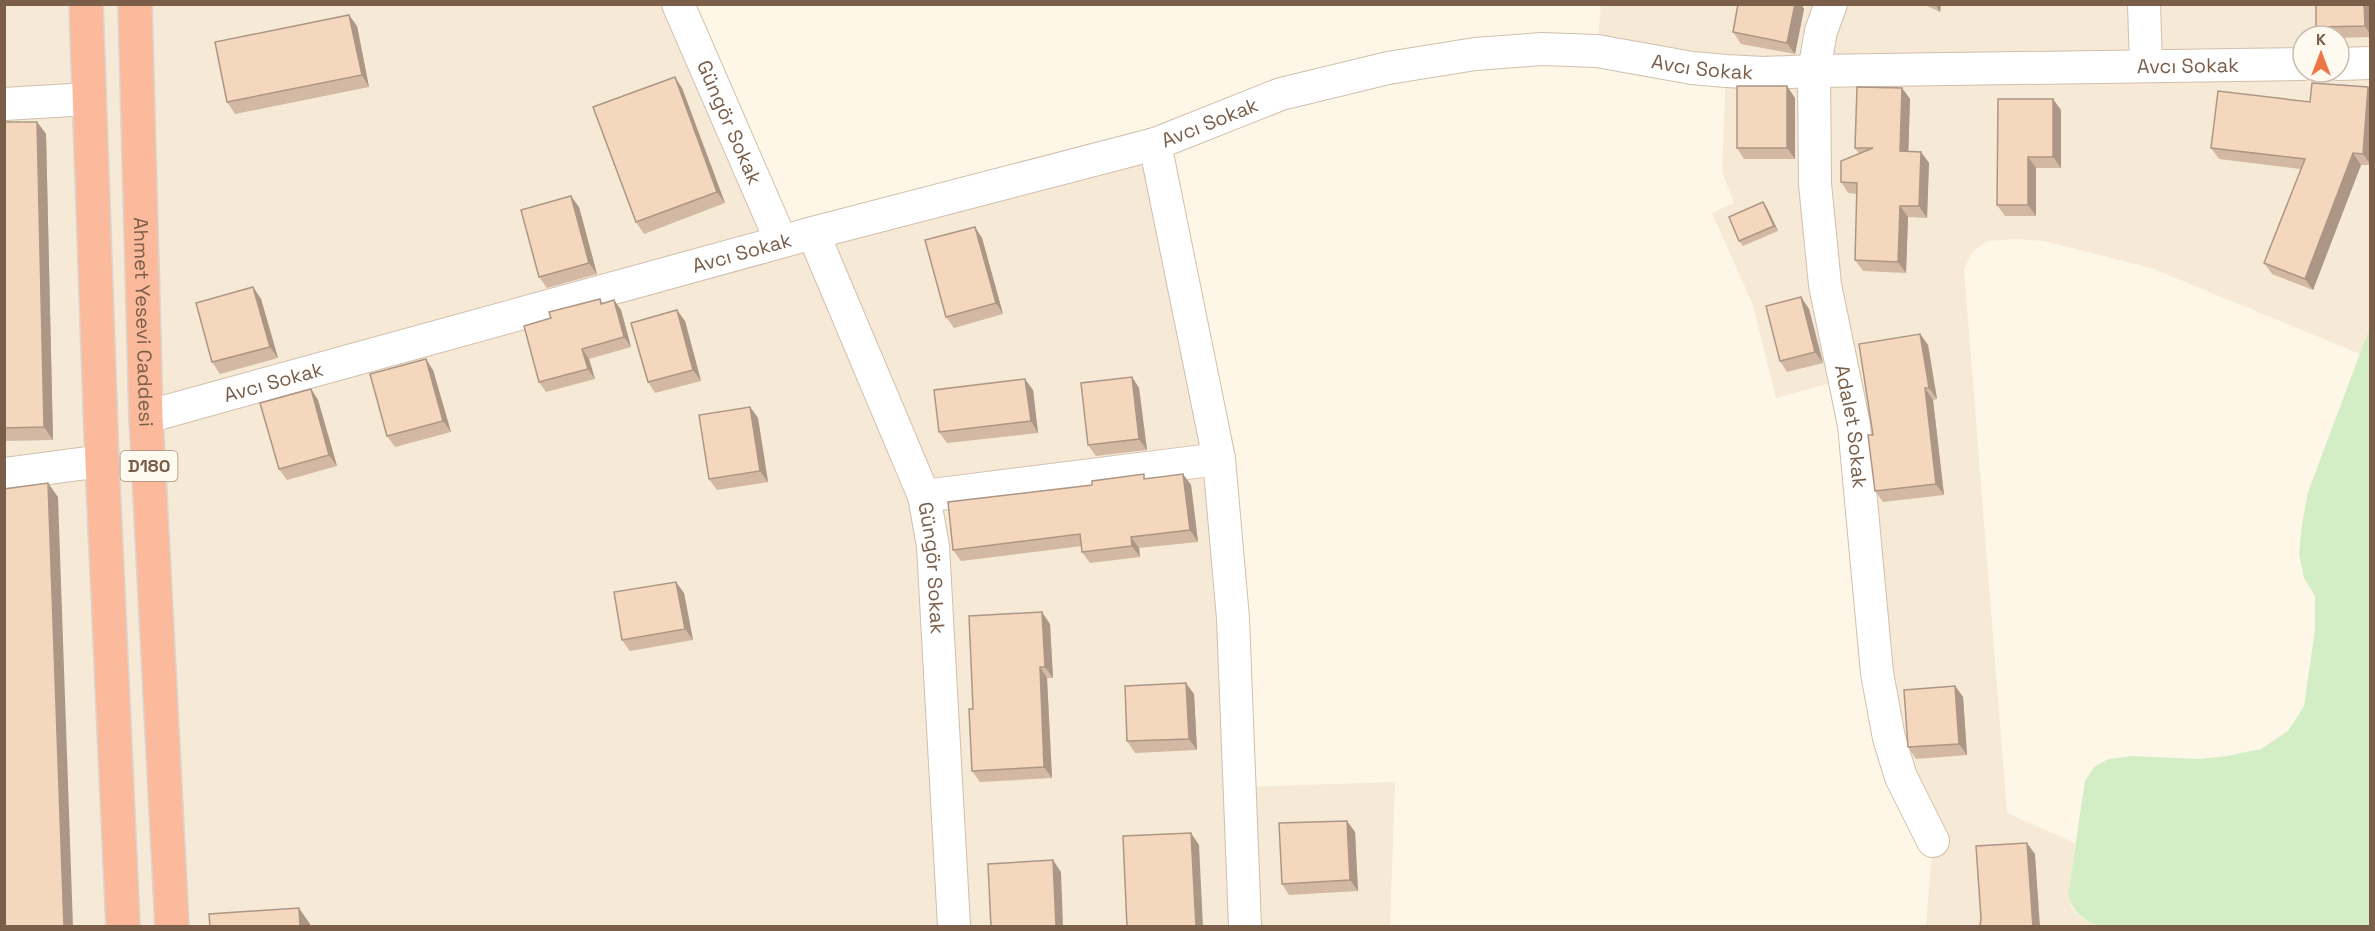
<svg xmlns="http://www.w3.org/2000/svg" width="2375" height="931" viewBox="0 0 2375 931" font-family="'Space Grotesk',sans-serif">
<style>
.residential{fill:#f6e9d6;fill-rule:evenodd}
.green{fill:#d3edc5}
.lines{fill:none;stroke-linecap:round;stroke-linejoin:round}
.street-casing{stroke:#d1bfac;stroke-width:34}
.highway-casing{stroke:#dcd5d0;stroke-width:36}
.street{stroke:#fff;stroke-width:32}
.highway{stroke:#fbba9c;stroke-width:33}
.wall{fill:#d3b9a3}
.shaded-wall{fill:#ac9685}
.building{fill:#f5d7be;stroke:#ac9685;stroke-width:1.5}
.labels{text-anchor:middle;stroke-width:5;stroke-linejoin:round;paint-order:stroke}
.shield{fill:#fffaf0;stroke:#a28d7c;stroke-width:1.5}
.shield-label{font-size:18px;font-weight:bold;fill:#7a5e4a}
.street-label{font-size:20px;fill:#7a5e4a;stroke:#fffaf0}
</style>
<rect width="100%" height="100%" fill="#fef7e8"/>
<g class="residential">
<polygon points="5,5 678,5 781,241 1155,144 1219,459 1240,787 1395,782 1390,926 5,926"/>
<path d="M1601 5H2370V327L2360 354 2151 268 2044 241 2016 239 1988 241 1973 251 1964 269 2007 813 2075 843 2068 895 2072 908 2082 918 2097 926H1926L1933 841 1901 777 1845 379 1776 398 1753 305 1712 213 1734 203 1722 172 1726 71 1597 51ZM2303 36H2339V72H2303Z"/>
</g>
<path class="green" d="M2370 327V926H2097C2082 918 2073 912 2068 895L2085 781 2094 767 2108 759 2133 756 2198 759 2227 756 2261 749 2288 731 2304 706 2315 630V596L2304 578 2299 554 2302 524 2308 492Z"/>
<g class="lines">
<defs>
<g id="street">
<path id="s1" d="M678 4 781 241"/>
<path id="s2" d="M1831 4 1821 31 1814 71 1815 184 1825 285 1854 425 1877 673 1889 738 1901 777 1933 841"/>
<polyline points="2144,4 2146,66"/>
<polyline points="2339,64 2370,63"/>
<polyline points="4,104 89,99"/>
<polyline points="1155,144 1219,459 1233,618 1245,926"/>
<path id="s3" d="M813 233 924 496 933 546 954 926"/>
<path id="s4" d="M146 417 813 233 1155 144 1281 94 1388 68 1475 54 1542 49 1597 51 1692 68 1726 71 1763 73 1814 71 2303 64"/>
<polyline points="4,474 102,461"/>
<polyline points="924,496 1219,459"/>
</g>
<g id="highway">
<polyline points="86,4 102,461 123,926"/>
<path id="s5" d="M135 4 146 417 172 926"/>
</g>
</defs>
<use href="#street" class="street-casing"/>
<use href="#highway" class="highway-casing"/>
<use href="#street" class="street"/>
<use href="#highway" class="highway"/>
</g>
<g class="wall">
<polygon points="184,4 248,4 185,6"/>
<polygon points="1738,4 1801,4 1804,9 1795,54 1741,44 1733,32"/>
<polygon points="1923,4 1941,4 1940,12"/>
<polygon points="2370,4 2370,37 2339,38 2339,36 2322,36 2316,27"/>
<polygon points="357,26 369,87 235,114 227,102"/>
<polygon points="682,88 725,203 644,234 636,222"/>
<polygon points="1902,88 1910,99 1908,152 1921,152 1929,163 1927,218 1908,217 1906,273 1863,271 1855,260 1857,194 1848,193 1841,182 1859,154 1855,148"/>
<polygon points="2370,91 2370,165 2361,165 2313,290 2272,274 2264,263 2301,169 2219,159 2211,148 2310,102"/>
<polygon points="1795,98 1795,159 1744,159 1737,148"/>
<polygon points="1998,99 2061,110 2061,168 2036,168 2036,216 2005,216 1997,205"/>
<polygon points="4,122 37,122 46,134 53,440 4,441"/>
<polygon points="1763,202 1767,208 1778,231 1743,246 1739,241"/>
<polygon points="579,207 597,274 547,288 539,277"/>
<polygon points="982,238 1003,314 954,328 946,317"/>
<polygon points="253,287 261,299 278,358 220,374 212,362"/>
<polygon points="1801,297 1809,309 1823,363 1787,372 1780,361"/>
<polygon points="600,299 603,303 614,300 621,310 631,347 589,359 595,379 546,392 539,382 551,318"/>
<polygon points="685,321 701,381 655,393 648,382"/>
<polygon points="1920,334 1928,345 1937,399 1933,400 1944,495 1883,502 1875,491 1873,435"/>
<polygon points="433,370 451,432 395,447 387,436"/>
<polygon points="1132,377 1139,388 1147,450 1096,456 1088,445"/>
<polygon points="311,389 318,400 337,466 287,480 279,469"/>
<polygon points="1033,390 1038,433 947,443 939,432"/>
<polygon points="750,407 758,418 768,482 717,490 709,479"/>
<polygon points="1183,474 1191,485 1198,542 1139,548 1140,557 1090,563 1082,552 1082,546 961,561 953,550 1146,479"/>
<polygon points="684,593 693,640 630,651 622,640"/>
<polygon points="1050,624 1053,678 1047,678 1052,778 980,782 972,771 973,709"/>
<polygon points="1955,686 1963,697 1967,755 1916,759 1908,747"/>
<polygon points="1194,694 1197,750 1135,753 1127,741"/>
<polygon points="1355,832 1358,891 1289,895 1282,884"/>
</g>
<g class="shaded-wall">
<polygon points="1795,4 1801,4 1804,9 1795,54 1787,43"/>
<polygon points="1935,4 1941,4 1940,12"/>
<polygon points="2364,4 2370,4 2370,34 2365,26"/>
<polygon points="349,15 357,26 369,87 362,75"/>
<polygon points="675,77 682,88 725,203 717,192"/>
<polygon points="1787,86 1795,98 1795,159 1787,148"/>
<polygon points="2368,87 2370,91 2370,164 2363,154"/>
<polygon points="1902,88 1910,99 1908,163 1900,151"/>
<polygon points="2053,99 2061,110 2061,168 2053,157"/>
<polygon points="37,122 46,134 53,440 44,427"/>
<polygon points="1921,152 1929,163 1927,218 1919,206"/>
<polygon points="2353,153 2361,165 2313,290 2305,279"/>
<polygon points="2028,157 2036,168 2036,216 2028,205"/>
<polygon points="571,196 579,207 597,274 589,263"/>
<polygon points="1763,202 1767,208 1778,231 1774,226"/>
<polygon points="1900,206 1908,217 1906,273 1898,262"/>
<polygon points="975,227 982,238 1003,314 996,303"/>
<polygon points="253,287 261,299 278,358 270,347"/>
<polygon points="1801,297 1809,309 1823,363 1815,352"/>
<polygon points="614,300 621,310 631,347 624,337"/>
<polygon points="677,310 685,321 701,381 693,370"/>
<polygon points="1920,334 1928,345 1937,399 1929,388"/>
<polygon points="582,349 589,359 595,379 588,369"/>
<polygon points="426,359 433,370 451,432 443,421"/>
<polygon points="1132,377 1139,388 1147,450 1139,439"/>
<polygon points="1025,379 1033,390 1038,433 1031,421"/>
<polygon points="1925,388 1933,400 1944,495 1936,484"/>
<polygon points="311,389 318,400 337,466 329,455"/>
<polygon points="750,407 758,418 768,482 760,471"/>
<polygon points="1183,474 1191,485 1198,542 1190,530"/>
<polygon points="48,483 58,497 73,927 64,927"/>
<polygon points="1131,537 1139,548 1140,557 1132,546"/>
<polygon points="676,582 684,593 693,640 685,629"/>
<polygon points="1042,612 1050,624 1053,678 1045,667"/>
<polygon points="1040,667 1047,678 1052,778 1044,767"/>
<polygon points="1186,683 1194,694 1197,750 1189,739"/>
<polygon points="1955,686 1963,697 1967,755 1959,744"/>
<polygon points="1347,821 1355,832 1358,891 1350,880"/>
<polygon points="1191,833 1199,845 1203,927 1196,927"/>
<polygon points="2027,843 2035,854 2040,927 2033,927"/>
<polygon points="1053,860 1061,872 1063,927 1056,926"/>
<polygon points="299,908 310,924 310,927 300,927"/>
</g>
<g class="building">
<polygon points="1738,4 1795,4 1787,43 1733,32"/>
<polygon points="2316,4 2364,4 2365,26 2316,27"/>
<polygon points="349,15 362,75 227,102 215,42"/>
<polygon points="675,77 717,192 636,222 593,107"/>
<polygon points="2312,83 2368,87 2363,154 2353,153 2305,279 2264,263 2305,159 2211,148 2218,91 2310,102"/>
<rect x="1737" y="86" width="50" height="62"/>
<polygon points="1857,87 1902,88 1900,151 1921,152 1919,206 1900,206 1898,262 1855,260 1857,183 1841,182 1841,161 1873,148 1855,148"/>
<polygon points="1998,99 2053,99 2053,157 2028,157 2028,205 1997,205"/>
<polygon points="4,122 37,122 44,427 4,428"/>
<polygon points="571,196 589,263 539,277 521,210"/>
<polygon points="1763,202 1774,226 1739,241 1729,217"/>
<polygon points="975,227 996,303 946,317 925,240"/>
<polygon points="253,287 270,347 212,362 196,303"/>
<polygon points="1801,297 1815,352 1780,361 1766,306"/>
<polygon points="600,299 601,304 614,300 624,337 582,349 588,369 539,382 524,326 551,318 549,312"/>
<polygon points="677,310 693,370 648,382 631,323"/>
<polygon points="1920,334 1929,388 1925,388 1936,484 1875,491 1868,435 1873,435 1859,344"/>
<polygon points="426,359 443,421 387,436 370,374"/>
<polygon points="1132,377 1139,439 1088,445 1081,383"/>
<polygon points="1025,379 1031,421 939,432 934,390"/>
<polygon points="311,389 329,455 279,469 260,403"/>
<polygon points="750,407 760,471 709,479 699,415"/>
<polygon points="1144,474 1144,479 1183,474 1190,530 1131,537 1132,546 1082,552 1080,534 953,550 948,502 1092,485 1092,481"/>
<polygon points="48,483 64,927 4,927 4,489"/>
<polygon points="676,582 685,629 622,640 614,592"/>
<polygon points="1042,612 1045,667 1040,667 1044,767 972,771 969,709 973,709 969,616"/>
<polygon points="1186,683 1189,739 1127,741 1125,686"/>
<polygon points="1955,686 1959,744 1908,747 1904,690"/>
<polygon points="1347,821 1350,880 1282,884 1279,823"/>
<polygon points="1191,833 1196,927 1127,927 1123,836"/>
<polygon points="2027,843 2033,927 1980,927 1981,918 1976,846"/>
<polygon points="1053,860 1056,926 991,927 988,864"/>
<polygon points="299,908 300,927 210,927 209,914"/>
</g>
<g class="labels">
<rect class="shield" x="120.5" y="451" width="57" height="30" rx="4.5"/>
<g class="shield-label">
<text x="149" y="472">D180</text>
</g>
<g class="street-label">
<text dy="7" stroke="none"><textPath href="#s4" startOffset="1608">Avcı Sokak</textPath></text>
<text dy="7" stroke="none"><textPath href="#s4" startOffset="2094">Avcı Sokak</textPath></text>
<text dy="7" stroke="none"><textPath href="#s4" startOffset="1104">Avcı Sokak</textPath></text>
<text dy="7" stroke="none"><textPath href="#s1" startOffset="129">Güngör Sokak</textPath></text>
<text dy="7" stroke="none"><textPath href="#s4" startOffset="618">Avcı Sokak</textPath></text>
<text dy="7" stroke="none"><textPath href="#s5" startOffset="318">Ahmet Yesevi Caddesi</textPath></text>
<text dy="7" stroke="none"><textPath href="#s4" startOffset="132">Avcı Sokak</textPath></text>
<text dy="7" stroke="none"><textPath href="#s2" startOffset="428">Adalet Sokak</textPath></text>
<text dy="7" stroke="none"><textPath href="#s3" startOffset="358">Güngör Sokak</textPath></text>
</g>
</g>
<rect width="2375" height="931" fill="none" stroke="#7a5e4a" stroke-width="12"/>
<g transform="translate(2321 54)"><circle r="28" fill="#fffaf0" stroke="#cabcae" stroke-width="1.5"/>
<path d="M0-4.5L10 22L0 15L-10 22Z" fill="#ee7546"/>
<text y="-9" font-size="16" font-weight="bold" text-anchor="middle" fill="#7a5e4a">K</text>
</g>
</svg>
